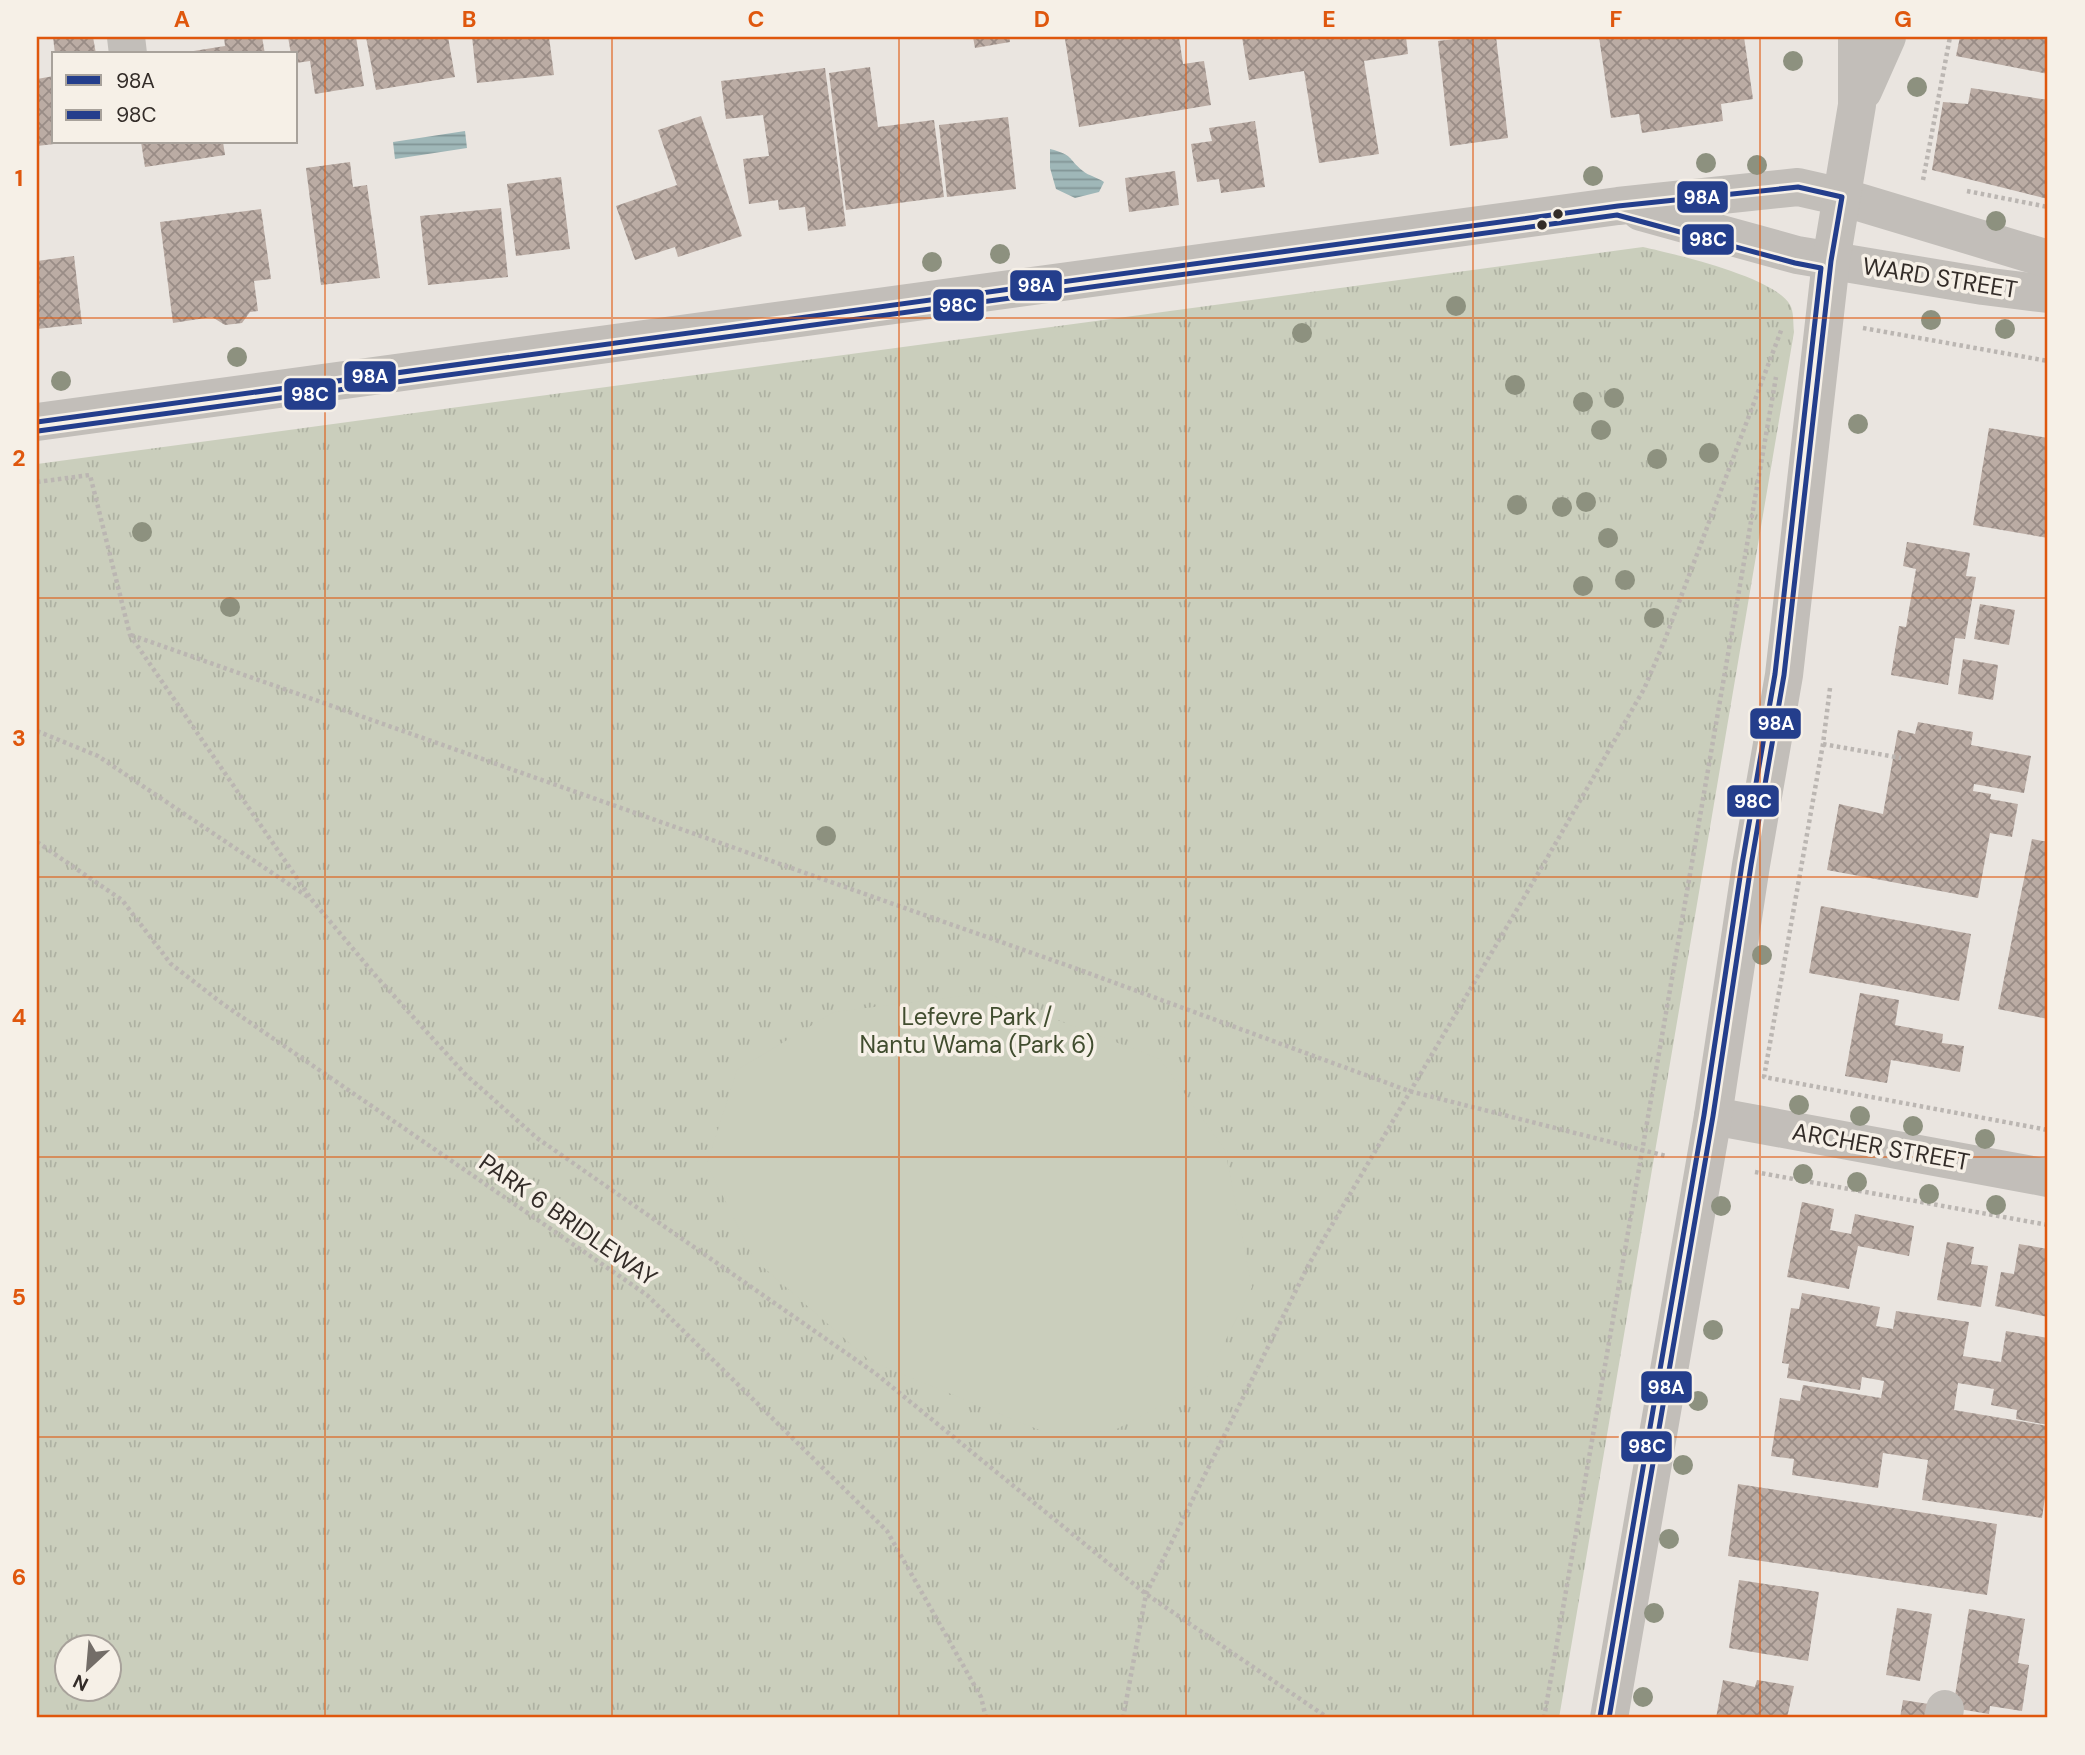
<svg xmlns="http://www.w3.org/2000/svg" width="2085" height="1755" viewBox="0 0 2085 1755" font-family="'DM Sans',sans-serif">
<style>
.park{fill:url(#park-tufts);fill-rule:evenodd}
.pitch{fill:#cacebc}
.water{fill:url(#water-rules)}
.building{fill:url(#building-cross-hatch)}
.lines{fill:none;stroke-linecap:round;stroke-linejoin:round}
.path{stroke:#bbb6b2;stroke-width:4.5;stroke-dasharray:3.5 3.5;stroke-linecap:butt}
.minor{stroke:#c2beb9;stroke-width:38}
.bus-1-casing{stroke:#f6f0e7;stroke-width:10}
.bus-2-casing{stroke:#f6f0e7;stroke-width:10}
.bus-1{stroke:#243e8c;stroke-width:5}
.bus-2{stroke:#243e8c;stroke-width:5}
.tree{fill:#8d917f}
.grid{fill:none;stroke:#df570d;stroke-width:2;stroke-opacity:0.55}
.bus-dot{fill:#332c28;stroke:#f6f0e7;stroke-width:2.5}
.labels{text-anchor:middle;stroke-width:7;stroke-linejoin:round;paint-order:stroke}
.street-label{font-size:24px;fill:#332c28;stroke:#f6f0e7}
.park-label{font-size:24px;fill:#414d2f;stroke:#f6f0e7}
.line-badge{stroke:#f6f0e7;stroke-width:2.5}
.badge-label{font-size:19px;text-anchor:middle;font-weight:bold;fill:#fff}
.neatline{fill:none;stroke:#df570d;stroke-width:2.5}
.grid-label{font-size:23px;text-anchor:middle;font-weight:bold;fill:#df570d}
</style>
<defs>
<pattern id="park-tufts" width="24" height="20" patternUnits="userSpaceOnUse" patternTransform="scale(1.75)"><rect width="24" height="20" fill="#cacebc"/><path d="M3 7l-1-3M5 7V3M7 7l1-3M15 17l-1-3M17 17v-4M19 17l1-3" fill="none" stroke="#aeb1a2"/></pattern>
<pattern id="water-rules" width="6" height="5" patternUnits="userSpaceOnUse" patternTransform="scale(1.75)"><rect width="6" height="5" fill="#9fb7b8"/><path d="M0 2.5h6" fill="none" stroke="#829596"/></pattern>
<pattern id="building-cross-hatch" width="8" height="8" patternUnits="userSpaceOnUse" patternTransform="scale(1.75)"><rect width="8" height="8" fill="#bbaca4"/><path d="M0 0l8 8M0 8l8-8" fill="none" stroke="#998c86"/></pattern>
</defs>
<rect width="100%" height="100%" fill="#eae5e0"/>
<path class="park" d="M1643 247C1674 254 1775 277 1790 305 1794 311 1793 324 1794 332L1559 1718H37V464ZM66 1646H108V1688H66Z"/>
<polygon class="pitch" points="986,993 1160,1059 1225,1150 1252,1287 1205,1382 1113,1431 1047,1433 870,1361 754,1259 707,1164 737,1070 834,1012"/>
<g class="water">
<polygon points="465,131 467,148 395,159 393,142"/>
<path d="M1050 149C1074 155 1067 158 1083 171 1089 176 1097 177 1104 182L1099 192 1075 198 1056 189 1050 168Z"/>
</g>
<g class="building">
<polygon points="53,37 93,37 96,54 55,54"/>
<polygon points="224,37 262,37 265,54 181,54 181,53 225,46"/>
<polygon points="288,37 356,37 364,86 315,94 310,61 296,63 296,54 291,54"/>
<polygon points="366,37 448,37 455,77 376,90"/>
<polygon points="472,37 549,37 554,75 477,83"/>
<polygon points="973,37 1009,37 1010,42 975,48"/>
<polygon points="1079,37 1179,37 1183,64 1204,61 1211,105 1079,127 1065,39"/>
<polygon points="1242,37 1406,37 1408,54 1364,61 1379,154 1319,163 1304,71 1249,80"/>
<polygon points="1473,37 1496,37 1508,138 1450,146 1438,41"/>
<polygon points="1599,37 1744,37 1753,99 1721,104 1723,121 1642,133 1639,114 1611,118"/>
<polygon points="1960,37 2048,37 2048,74 1956,56"/>
<polygon points="870,67 878,127 934,120 944,197 846,210 829,73"/>
<polygon points="825,68 846,226 808,231 805,207 779,210 778,200 749,204 743,159 769,156 763,115 726,119 721,81"/>
<polygon points="54,76 54,144 37,146 37,79"/>
<polygon points="1971,88 2048,100 2048,199 1932,170 1943,102 1968,104"/>
<polygon points="701,116 742,236 678,257 675,247 635,260 616,206 677,185 658,130"/>
<polygon points="1008,117 1016,189 947,197 939,125"/>
<polygon points="1255,121 1265,187 1221,193 1219,179 1197,182 1191,144 1212,141 1209,128"/>
<polygon points="141,142 223,142 225,155 145,167"/>
<polygon points="350,162 353,187 367,185 380,278 321,285 306,168"/>
<polygon points="1175,171 1179,205 1129,212 1125,178"/>
<polygon points="561,177 570,249 516,256 507,184"/>
<polygon points="501,208 508,277 428,285 420,216"/>
<polygon points="261,209 271,279 254,281 258,311 250,312 242,323 225,325 212,317 173,323 160,222"/>
<polygon points="74,256 82,324 37,329 37,261"/>
<polygon points="1989,428 2048,438 2048,538 1973,525"/>
<polygon points="1907,542 1970,553 1966,576 1976,577 1965,639 1955,638 1948,685 1891,675 1899,626 1906,627 1916,569 1903,566"/>
<polygon points="1980,604 2015,610 2009,645 1974,639"/>
<polygon points="1963,659 1998,665 1993,700 1958,694"/>
<polygon points="1918,722 1973,732 1971,745 2031,756 2024,793 1974,784 1973,791 1991,794 1990,799 2018,804 2012,837 1990,833 1978,898 1827,870 1839,804 1883,814 1898,730 1915,734"/>
<polygon points="2032,839 2048,842 2048,1019 1998,1009"/>
<polygon points="1821,906 1971,934 1959,1001 1809,973"/>
<polygon points="1860,993 1899,1000 1895,1025 1943,1034 1942,1043 1964,1046 1960,1072 1891,1060 1887,1083 1845,1076"/>
<polygon points="1802,1202 1834,1209 1830,1230 1851,1234 1855,1214 1914,1226 1909,1256 1858,1246 1849,1289 1787,1277"/>
<polygon points="1947,1242 1974,1247 1971,1264 1988,1266 1981,1307 1937,1300"/>
<polygon points="2019,1244 2048,1249 2048,1317 1995,1306 2001,1272 2014,1274"/>
<polygon points="1802,1293 1880,1307 1876,1326 1893,1329 1896,1311 1969,1322 1963,1356 2001,1362 2006,1331 2048,1338 2048,1425 2016,1419 2017,1410 1991,1405 1994,1389 1958,1383 1954,1410 2048,1426 2048,1476 2042,1518 1922,1500 1928,1460 1883,1453 1878,1488 1792,1475 1794,1459 1771,1456 1780,1398 1800,1401 1803,1385 1881,1398 1884,1381 1862,1377 1860,1390 1787,1378 1789,1364 1782,1363 1791,1308 1799,1309"/>
<polygon points="1738,1484 1997,1524 1987,1595 1728,1556"/>
<polygon points="1739,1580 1819,1592 1808,1661 1729,1648"/>
<polygon points="1897,1608 1932,1614 1920,1681 1886,1675"/>
<polygon points="1969,1609 2025,1619 2018,1663 2029,1665 2022,1711 1990,1706 1989,1714 1953,1708"/>
<polygon points="1723,1680 1755,1687 1757,1680 1794,1686 1787,1718 1716,1718"/>
<polygon points="1903,1700 1935,1705 1933,1718 1900,1718"/>
</g>
<g class="lines">
<g class="path">
<polyline points="1923,180 1950,37"/>
<polyline points="1967,191 2048,207"/>
<polyline points="1863,328 2048,361"/>
<polyline points="37,482 90,475 130,635 312,900 375,975 465,1074 537,1138 875,1373 1146,1594 1328,1718"/>
<polyline points="131,635 1069,966 1409,1091 1666,1156"/>
<polyline points="1830,688 1823,744 1764,1077 2048,1130"/>
<polyline points="37,731 98,756 308,897"/>
<polyline points="1823,744 1901,758"/>
<polyline points="37,842 122,900 171,964 223,1004 647,1295 887,1531 981,1697 986,1718"/>
<polyline points="1755,1172 2048,1225"/>
<polyline points="1123,1718 1146,1594 1309,1264 1546,860 1644,689 1664,642 1782,328"/>
<polyline points="1544,1718 1776,377"/>
</g>
<g class="minor">
<polyline points="126,37 128,54"/>
<polyline points="1863,91 1887,37"/>
<polyline points="1641,212 1797,255 1983,286 2048,294"/>
<polyline points="37,422 1618,206 1798,187 1842,197 2048,259"/>
<polyline points="1713,1116 2048,1178"/>
<polyline points="1609,1718 1713,1116 1751,865 1784,675 1831,261 1857,105 1857,37"/>
<polyline points="1943,1718 1945,1709"/>
</g>
<defs>
<polyline id="bus-1" points="37,422 1618,206 1798,187 1842,197 1831,261 1784,675 1751,865 1713,1116 1609,1718"/>
<polyline id="bus-2" points="38,431 1617,215 1795,263 1821,268 1775,674 1742,864 1704,1115 1600,1717"/>
</defs>
<use href="#bus-1" class="bus-1-casing"/>
<use href="#bus-2" class="bus-2-casing"/>
<use href="#bus-1" class="bus-1"/>
<use href="#bus-2" class="bus-2"/>
</g>
<g class="tree">
<circle cx="1793" cy="61" r="10"/>
<circle cx="1917" cy="87" r="10"/>
<circle cx="1706" cy="163" r="10"/>
<circle cx="1757" cy="165" r="10"/>
<circle cx="1593" cy="176" r="10"/>
<circle cx="1996" cy="221" r="10"/>
<circle cx="1000" cy="254" r="10"/>
<circle cx="932" cy="262" r="10"/>
<circle cx="1456" cy="306" r="10"/>
<circle cx="1931" cy="320" r="10"/>
<circle cx="2005" cy="329" r="10"/>
<circle cx="1302" cy="333" r="10"/>
<circle cx="237" cy="357" r="10"/>
<circle cx="61" cy="381" r="10"/>
<circle cx="1515" cy="385" r="10"/>
<circle cx="1614" cy="398" r="10"/>
<circle cx="1583" cy="402" r="10"/>
<circle cx="1858" cy="424" r="10"/>
<circle cx="1601" cy="430" r="10"/>
<circle cx="1709" cy="453" r="10"/>
<circle cx="1657" cy="459" r="10"/>
<circle cx="1586" cy="502" r="10"/>
<circle cx="1517" cy="505" r="10"/>
<circle cx="1562" cy="507" r="10"/>
<circle cx="142" cy="532" r="10"/>
<circle cx="1608" cy="538" r="10"/>
<circle cx="1625" cy="580" r="10"/>
<circle cx="1583" cy="586" r="10"/>
<circle cx="230" cy="607" r="10"/>
<circle cx="1654" cy="618" r="10"/>
<circle cx="826" cy="836" r="10"/>
<circle cx="1762" cy="955" r="10"/>
<circle cx="1799" cy="1105" r="10"/>
<circle cx="1860" cy="1116" r="10"/>
<circle cx="1913" cy="1126" r="10"/>
<circle cx="1985" cy="1139" r="10"/>
<circle cx="1803" cy="1174" r="10"/>
<circle cx="1857" cy="1182" r="10"/>
<circle cx="1929" cy="1194" r="10"/>
<circle cx="1996" cy="1205" r="10"/>
<circle cx="1721" cy="1206" r="10"/>
<circle cx="1713" cy="1330" r="10"/>
<circle cx="1698" cy="1401" r="10"/>
<circle cx="1683" cy="1465" r="10"/>
<circle cx="1669" cy="1539" r="10"/>
<circle cx="1654" cy="1613" r="10"/>
<circle cx="1643" cy="1697" r="10"/>
</g>
<path class="grid" d="M325 37V1718M612 37V1718M899 37V1718M1186 37V1718M1473 37V1718M1760 37V1718M37 318H2048M37 598H2048M37 877H2048M37 1157H2048M37 1437H2048"/>
<g class="bus-dot">
<circle cx="1558" cy="214" r="6"/>
<circle cx="1542" cy="225" r="6"/>
</g>
<g class="labels">
<g class="street-label">
<text transform="translate(1940 278) rotate(9)" y="8">WARD STREET</text>
<text transform="translate(1881 1147) rotate(10)" y="8">ARCHER STREET</text>
<text transform="translate(568 1220) rotate(35)" y="8">PARK 6 BRIDLEWAY</text>
</g>
<g class="park-label">
<text x="977" y="1025">Lefevre Park /<tspan x="977" dy="28">Nantu Wama (Park 6)</tspan></text>
</g>
</g>
<g class="line-badge">
<rect x="1676" y="180" width="53" height="34" rx="7" fill="#243e8c"/>
<rect x="1681" y="223" width="54" height="33" rx="7" fill="#243e8c"/>
<rect x="1009" y="269" width="54" height="33" rx="7" fill="#243e8c"/>
<rect x="932" y="288" width="53" height="34" rx="7" fill="#243e8c"/>
<rect x="343" y="360" width="54" height="33" rx="7" fill="#243e8c"/>
<rect x="283" y="377" width="54" height="34" rx="7" fill="#243e8c"/>
<rect x="1749" y="707" width="53" height="33" rx="7" fill="#243e8c"/>
<rect x="1726" y="784" width="54" height="34" rx="7" fill="#243e8c"/>
<rect x="1640" y="1370" width="53" height="34" rx="7" fill="#243e8c"/>
<rect x="1620" y="1430" width="53" height="33" rx="7" fill="#243e8c"/>
</g>
<g class="badge-label">
<text x="1702" y="204">98A</text>
<text x="1708" y="246">98C</text>
<text x="1036" y="292">98A</text>
<text x="958" y="312">98C</text>
<text x="370" y="383">98A</text>
<text x="310" y="401">98C</text>
<text x="1776" y="730">98A</text>
<text x="1753" y="808">98C</text>
<text x="1666" y="1394">98A</text>
<text x="1647" y="1453">98C</text>
</g>
<rect width="2085" height="1755" fill="none" stroke="#f6f0e7" stroke-width="77"/>
<rect x="52" y="52" width="245" height="91" fill="#f6f0e7" stroke="#a8a29b" stroke-width="2"/>
<rect x="66" y="75" width="35" height="10" fill="#243e8c" stroke="#a8a29b" stroke-width="2"/>
<text x="116" y="88" font-size="21" fill="#332c28">98A</text>
<rect x="66" y="110" width="35" height="10" fill="#243e8c" stroke="#a8a29b" stroke-width="2"/>
<text x="116" y="122" font-size="21" fill="#332c28">98C</text>
<g transform="translate(88 1668) rotate(206)"><circle r="33" fill="#f6f0e7" stroke="#a8a29b" stroke-width="2"/>
<path d="M0-5L12 26L0 18L-12 26Z" fill="#736d68"/>
<text y="-10" font-size="19" font-weight="bold" text-anchor="middle" fill="#332c28">N</text>
</g>
<rect x="38" y="38" width="2008" height="1678" class="neatline"/>
<g class="grid-label">
<text x="182" y="27">A</text>
<text x="469" y="27">B</text>
<text x="756" y="27">C</text>
<text x="1042" y="27">D</text>
<text x="1329" y="27">E</text>
<text x="1616" y="27">F</text>
<text x="1903" y="27">G</text>
<text x="19" y="186">1</text>
<text x="19" y="466">2</text>
<text x="19" y="746">3</text>
<text x="19" y="1025">4</text>
<text x="19" y="1305">5</text>
<text x="19" y="1585">6</text>
</g>
</svg>
